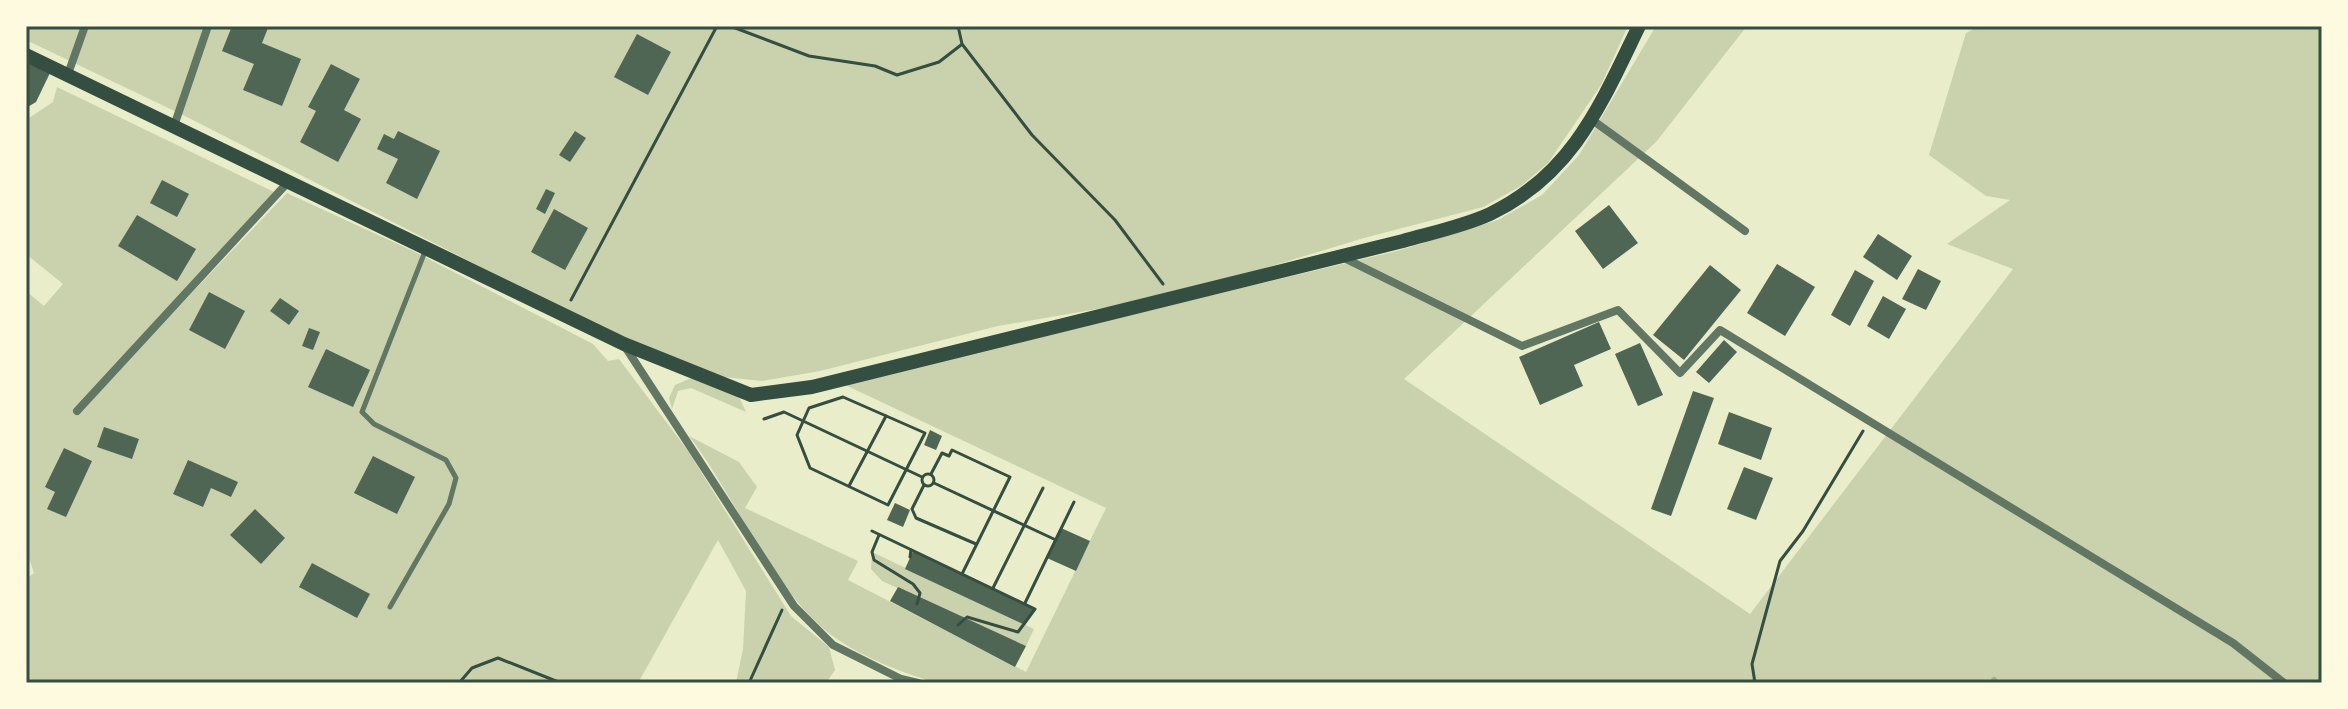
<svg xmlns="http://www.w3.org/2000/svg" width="2348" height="709" viewBox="0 0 2348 709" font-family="'Space Grotesk',sans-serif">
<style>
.green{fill:#cad2ad}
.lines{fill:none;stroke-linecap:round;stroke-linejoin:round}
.stream{stroke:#a3b18a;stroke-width:6}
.building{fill:#4f6655}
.path{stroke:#344e41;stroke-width:3}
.service{stroke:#617663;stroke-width:5}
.minor{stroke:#617663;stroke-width:8}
.secondary{stroke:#344e41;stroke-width:14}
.neatline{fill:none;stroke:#344e41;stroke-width:3}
</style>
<rect width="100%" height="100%" fill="#e9edc9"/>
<g class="green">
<polygon points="26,26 1628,26 1601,85 1548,163 1521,186 1483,207 1364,238 1173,296 998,326 820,371 762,381 714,376 569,312 185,116 26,40"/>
<path d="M1656 26H1747L1656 142 1404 379 1750 614 2013 269 1947 244 2010 200 1986 196 1929 155 1966 33 1980 26H2322V683H937C903 673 866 659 837 639 772 593 737 498 689 436L739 462 757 487 745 508 858 561 848 580 1026 672 1106 508 841 383 1397 251 1498 220 1542 195 1579 155Z"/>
<polygon points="57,87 274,192 160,316 165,321 287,193 415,252 593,344 608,361 619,359 688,451 791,616 829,647 835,670 826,683 736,683 743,649 746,591 718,540 638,683 26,683 26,579 34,573 26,549 26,291 44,306 63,284 26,254 26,120 53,102"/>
<polygon points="691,378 739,397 746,412 691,388 678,391 672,409 669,398 675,385"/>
<polygon points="872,552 1034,629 1026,646 882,581 871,569"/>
</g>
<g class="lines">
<polyline class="stream" points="1994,680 1996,683"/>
</g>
<g class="building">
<polygon points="232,26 268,28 262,43 301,59 282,106 243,90 254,64 222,51"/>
<polygon points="637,34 671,52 648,95 614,77"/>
<polygon points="26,62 50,73 36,102 26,108"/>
<polygon points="331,64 360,79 344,110 361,119 338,162 300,142 316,111 308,107"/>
<polygon points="398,131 440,151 417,199 386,183 398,159 377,149 384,134 394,139"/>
<polygon points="575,131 586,138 570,162 559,155"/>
<polygon points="162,180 189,194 177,217 150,203"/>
<polygon points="546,189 555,193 545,214 536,209"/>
<polygon points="1609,205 1638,243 1603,269 1575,231"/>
<polygon points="554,209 588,228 565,270 531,252"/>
<polygon points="137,215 196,249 177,281 118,246"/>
<polygon points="1878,234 1912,256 1897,280 1863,257"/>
<polygon points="1777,264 1815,287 1785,336 1747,313"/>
<polygon points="1710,265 1741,290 1684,360 1653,335"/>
<polygon points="1918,269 1941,281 1926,310 1902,299"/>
<polygon points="1855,270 1874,281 1850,326 1831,315"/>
<polygon points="209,292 245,311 225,349 189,330"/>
<polygon points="1883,296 1906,309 1889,339 1867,326"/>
<polygon points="280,298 299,311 289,325 270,311"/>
<polygon points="1599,322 1611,349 1574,365 1583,386 1540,405 1519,357"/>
<polygon points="309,328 320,332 313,350 302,346"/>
<polygon points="1724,340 1737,352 1709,383 1696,372"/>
<polygon points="1640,343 1663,395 1638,406 1615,354"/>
<polygon points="326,349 370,370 353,407 308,387"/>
<polygon points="1693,391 1714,398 1671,516 1651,509"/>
<polygon points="1729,412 1772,428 1761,460 1718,444"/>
<polygon points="104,427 139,439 132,459 97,447"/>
<polygon points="930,430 942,436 936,450 924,445"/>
<polygon points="64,448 92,461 66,517 47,509 55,492 45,487"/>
<polygon points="373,456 415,477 397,514 354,493"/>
<polygon points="188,460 238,482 231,497 211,488 203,507 173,494"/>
<polygon points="1744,467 1773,478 1756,520 1727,509"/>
<polygon points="895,503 910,510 903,527 887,520"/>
<polygon points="255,509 285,538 261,564 230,535"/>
<polygon points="1061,528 1090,541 1076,571 1047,558"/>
<polygon points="913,551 1035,609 1025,625 905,569"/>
<polygon points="312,563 370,594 357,618 299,587"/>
<polygon points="898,587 1026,646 1015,667 890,601"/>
</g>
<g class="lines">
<g class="path">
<polyline points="730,26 809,56 875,66 897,75 939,62 961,45"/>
<polyline points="958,26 962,44 1032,135 1115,220 1163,284"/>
<polyline points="571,300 717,26"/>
<polygon points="843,397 925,433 888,505 810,468 797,435 809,408"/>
<polyline points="764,419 784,412 922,477"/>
<circle cx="928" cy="480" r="6"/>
<polyline points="931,474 942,453 949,456 952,450 1010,477 962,574"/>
<polyline points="934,483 1056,540"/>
<polyline points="924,485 912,509 916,518 976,544"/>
<polyline points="849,486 886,416"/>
<polyline points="872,531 1035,609 1018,632 967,617 958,625"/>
<polyline points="879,535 872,552 874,560 913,584 920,593 917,604"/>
<polyline points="910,557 911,550"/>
<polyline points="993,588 1043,488"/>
<polyline points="1025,603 1074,502"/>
<polyline points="459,683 472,668 498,658 561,683"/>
<polyline points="749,683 782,610"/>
<polyline points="1755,683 1752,664 1780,561 1803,531 1863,431"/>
</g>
<polyline class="service" points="390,607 449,504 456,478 446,460 374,424 362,412 426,249"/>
<g class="minor">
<polyline points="68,74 85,26"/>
<polyline points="1591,119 1745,231"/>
<polyline points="174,126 208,26"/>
<polyline points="1342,257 1522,346 1618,310 1680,373 1720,330 2233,643 2284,683"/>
<polyline points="624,345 794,606 833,645 901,679 918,683"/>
<polyline points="77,411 290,180"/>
</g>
<path class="secondary" d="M26 55 624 344 751 395 812 387 1403 241C1431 233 1464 226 1490 214 1573 174 1601 104 1639 26"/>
</g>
<rect width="2348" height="709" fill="none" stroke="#fefae0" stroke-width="56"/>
<rect x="28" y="28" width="2292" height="653" class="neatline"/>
</svg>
